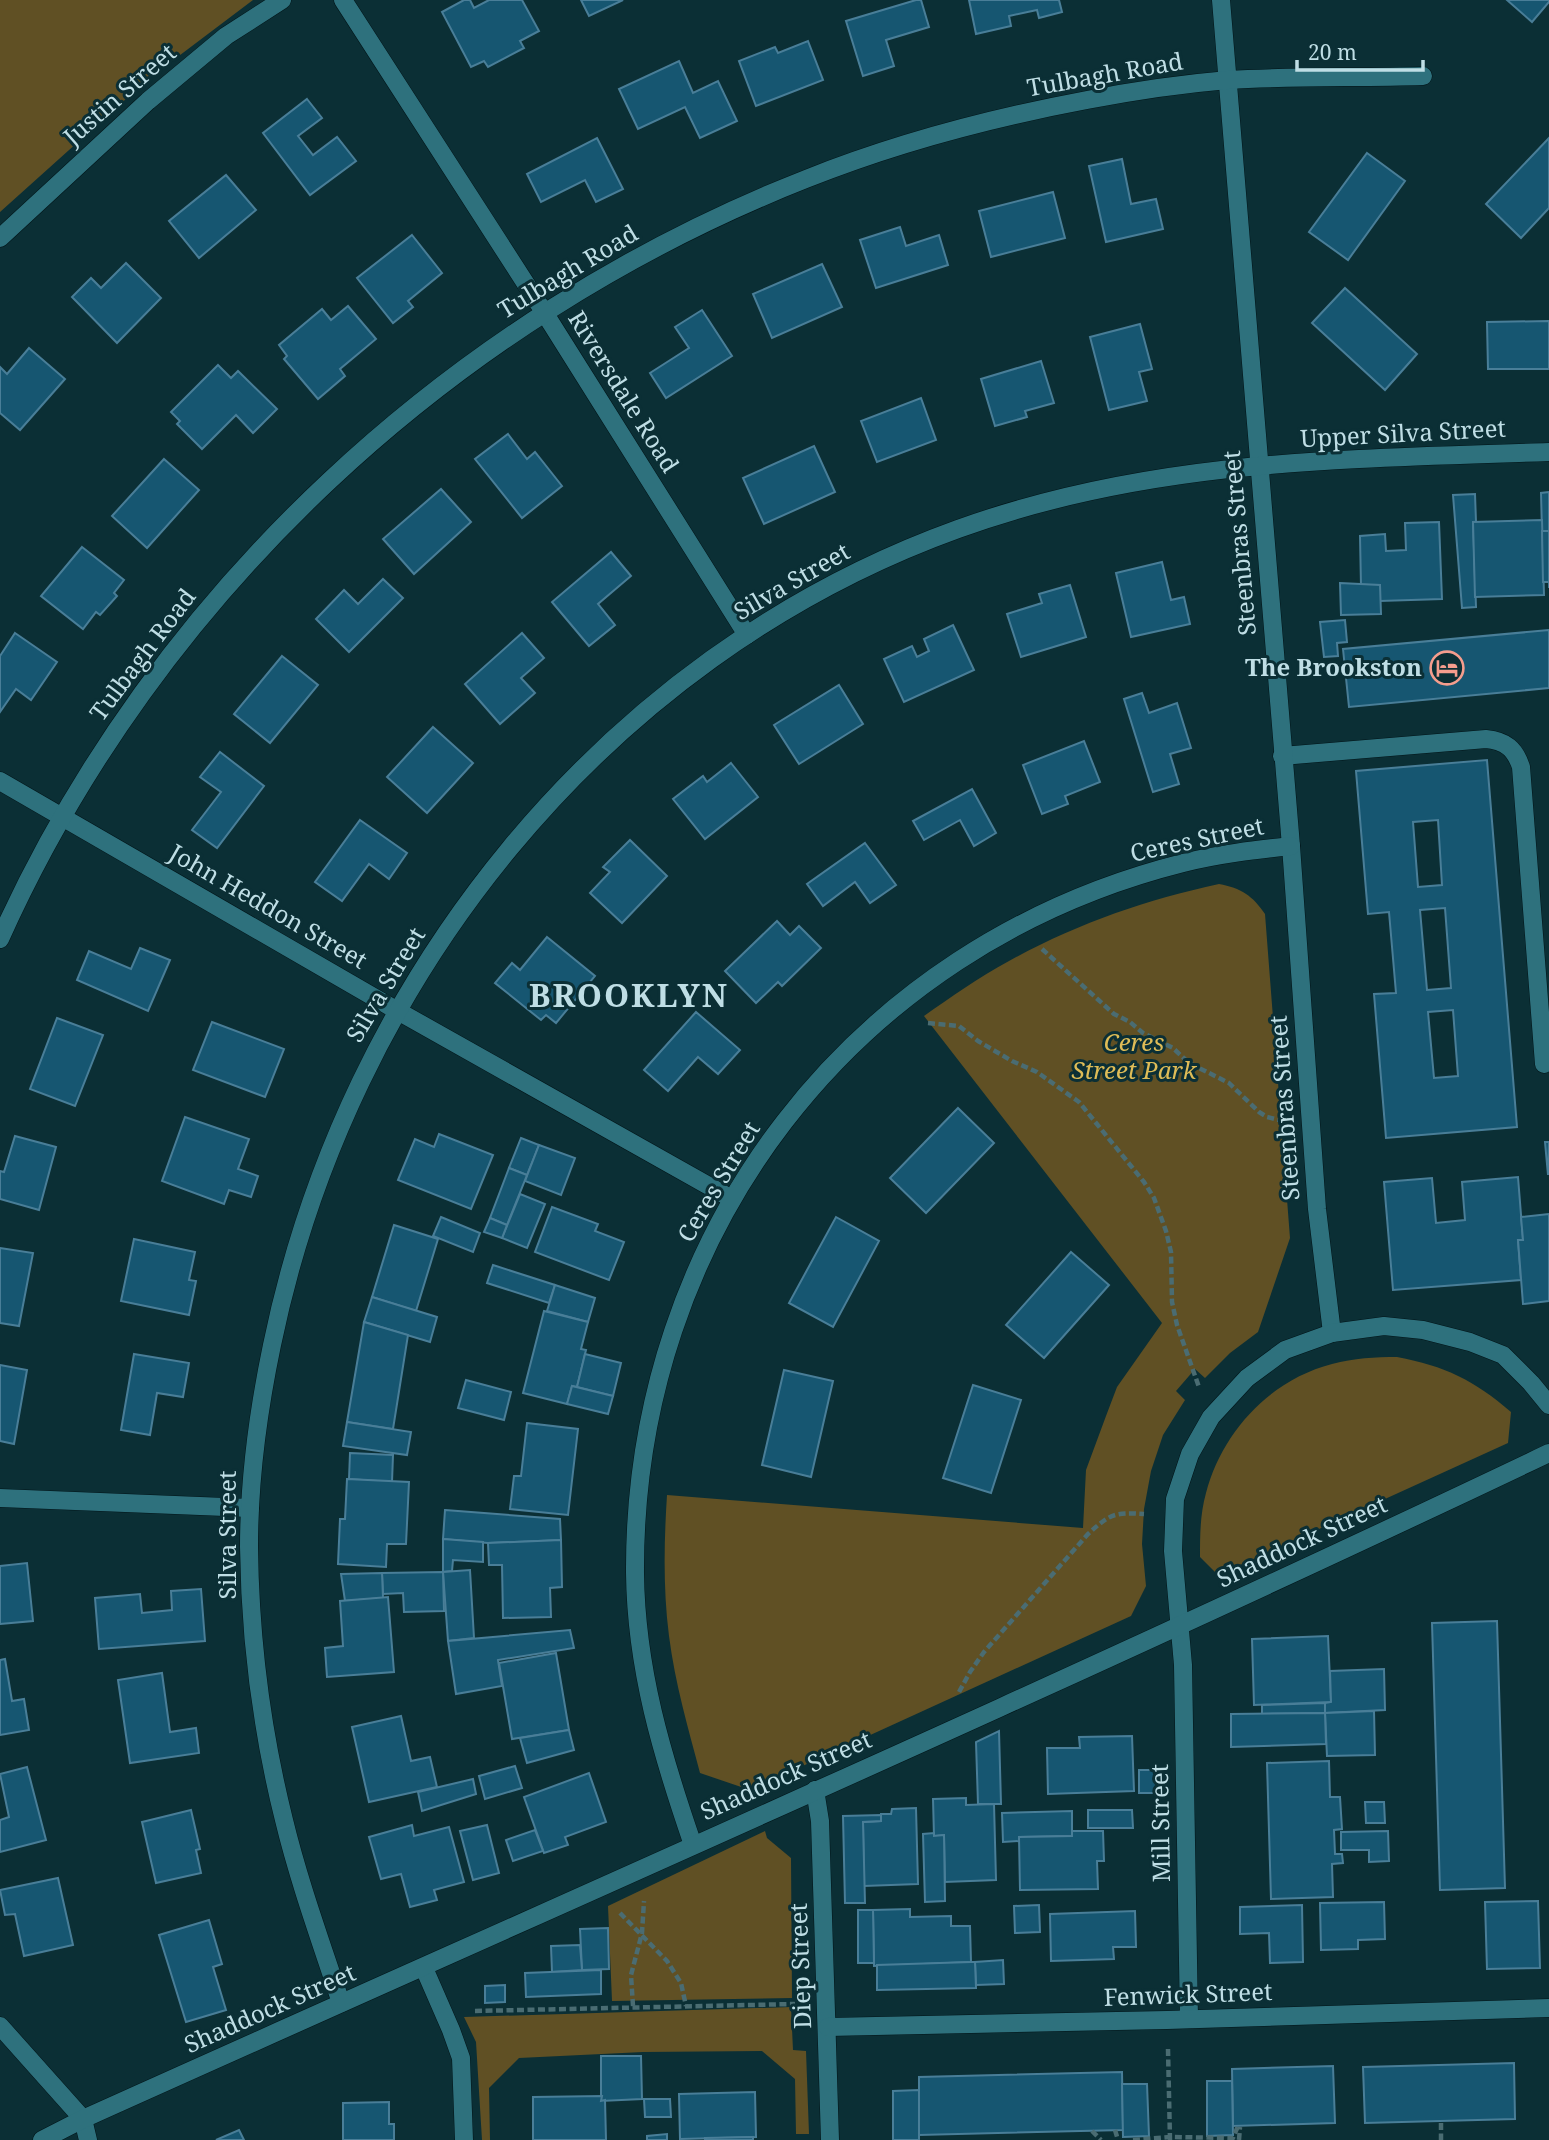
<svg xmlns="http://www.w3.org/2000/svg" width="1549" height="2140" viewBox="0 0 1549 2140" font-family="'Noto Serif',serif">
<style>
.green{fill:#605024}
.building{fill:#165671;stroke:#497e98;stroke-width:2;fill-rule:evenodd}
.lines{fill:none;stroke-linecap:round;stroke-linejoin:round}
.service-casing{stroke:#021519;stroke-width:19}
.minor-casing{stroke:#021519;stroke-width:19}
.path{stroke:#4a6c72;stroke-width:4.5;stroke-dasharray:7 3.5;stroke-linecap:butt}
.service{stroke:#2e717d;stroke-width:18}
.minor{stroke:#2e717d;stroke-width:18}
.labels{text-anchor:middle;stroke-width:6;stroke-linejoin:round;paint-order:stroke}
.street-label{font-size:24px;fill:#bfdee5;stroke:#0b2f35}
.poi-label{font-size:24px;font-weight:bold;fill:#bfdee5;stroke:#0b2f35;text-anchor:end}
.park-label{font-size:24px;font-style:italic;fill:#debc57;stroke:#0b2f35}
.district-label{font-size:32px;font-weight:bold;letter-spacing:2px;fill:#bfdee5;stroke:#0b2f35}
</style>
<rect width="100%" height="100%" fill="#0b2f35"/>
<g class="green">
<polygon points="0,0 253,0 147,80 0,212"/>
<path d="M1219 884C1241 888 1253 896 1265 914L1290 1238 1258 1332 1230 1353 1205 1378 1195 1369 1176 1391 1185 1400 1163 1435 1151 1471 1144 1509 1142 1544 1146 1586 1131 1616 750 1790 700 1773C688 1728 675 1683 669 1636 663 1589 664 1542 667 1495L1083 1528 1086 1470 1106 1416 1117 1387 1162 1323 924 1016C951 997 979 977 1009 961 1076 924 1145 900 1219 884Z"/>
<path d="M1397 1357C1445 1366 1474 1380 1511 1412L1508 1443 1218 1575 1200 1557C1200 1536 1200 1514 1206 1493 1222 1432 1270 1380 1332 1364 1354 1358 1375 1357 1397 1357Z"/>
<polygon points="765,1831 767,1838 791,1858 792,1998 612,2001 608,1906"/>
<polygon points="791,2007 793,2050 806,2051 809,2134 796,2134 795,2079 762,2051 643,2052 519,2058 489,2088 490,2140 482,2140 476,2042 464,2017"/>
</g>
<g class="building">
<polygon points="464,0 470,0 474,8 489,0 522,0 539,31 520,41 524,48 488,67 484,61 471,67 442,12"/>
<polygon points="581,0 623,0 589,16"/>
<polygon points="916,0 921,0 929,27 886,40 894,66 863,76 846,21"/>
<polygon points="969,0 1059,0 1062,12 1039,18 1037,10 1009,16 1011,26 976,34"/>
<polygon points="1507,0 1549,0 1549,2 1532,22"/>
<polygon points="808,41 823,80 756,106 739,61 775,47 778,53"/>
<polygon points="679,61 693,93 718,81 737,121 700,138 685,107 638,129 619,89"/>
<polygon points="307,99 322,118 298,136 313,155 337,137 356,161 310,195 263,133"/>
<polygon points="597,138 623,189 596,202 585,180 541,202 527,174"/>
<polygon points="1549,138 1549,208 1521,238 1486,204"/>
<polygon points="1367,153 1405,181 1348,260 1309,232"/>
<polygon points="1122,159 1131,204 1156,199 1163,229 1106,242 1089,166"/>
<polygon points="226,175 256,210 199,258 169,221"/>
<polygon points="1053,192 1065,238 991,257 979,211"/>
<polygon points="900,227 906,246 939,235 948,265 876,288 860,240"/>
<polygon points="412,235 442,273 408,301 413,307 393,323 357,278"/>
<polygon points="126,263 161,298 117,343 72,297 91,278 101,288"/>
<polygon points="822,264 842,307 772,338 753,294"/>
<polygon points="1345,288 1417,354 1385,390 1312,323"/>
<polygon points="348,306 376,339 340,369 345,376 318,399 284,359 287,356 279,345 322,309 331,320"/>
<polygon points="702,310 732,356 666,398 650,373 689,348 675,327"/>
<polygon points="1549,321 1549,369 1488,369 1487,322"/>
<polygon points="1140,324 1152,369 1139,372 1147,401 1109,410 1090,337"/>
<polygon points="29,348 65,379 20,430 0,413 0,367 7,374"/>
<polygon points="1041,361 1054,403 1025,411 1027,417 995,426 981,379"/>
<polygon points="218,365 231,378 238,371 277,409 253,433 236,415 202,449 177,424 180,421 171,412"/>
<polygon points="921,398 936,440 877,462 861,421"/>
<polygon points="508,434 527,459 535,452 562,486 522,518 475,459"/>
<polygon points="814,446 835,492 764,524 743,478"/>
<polygon points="164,459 199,490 147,548 112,516"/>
<polygon points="441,489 471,522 414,574 383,539"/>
<polygon points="1549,492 1549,531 1542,531 1541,493"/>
<polygon points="1475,494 1476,522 1473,522 1476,607 1462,608 1453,495"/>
<polygon points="1542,520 1544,595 1475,597 1473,522"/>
<polygon points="1439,522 1442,599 1380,601 1380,585 1361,586 1360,536 1385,534 1386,551 1406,550 1405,523"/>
<polygon points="1542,531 1549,531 1549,588 1549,582 1543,582"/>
<polygon points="82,547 124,580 114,593 117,596 100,615 96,612 83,629 41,596"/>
<polygon points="611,552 631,576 598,604 615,625 589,646 552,602"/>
<polygon points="1162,562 1171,600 1184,597 1190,624 1131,637 1116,573"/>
<polygon points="383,579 403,598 349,652 316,619 344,590 358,604"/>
<polygon points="1340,583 1380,585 1381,614 1341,615"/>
<polygon points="1070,585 1086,637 1021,657 1007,614 1042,603 1039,594"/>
<polygon points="1345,620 1347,642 1337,643 1338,656 1324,657 1320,622"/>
<polygon points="953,625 974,670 904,702 884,659 912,646 917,657 929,651 924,639"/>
<polygon points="1549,630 1549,688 1349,707 1343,649"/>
<polygon points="15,633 57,662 31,700 16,689 0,712 0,656"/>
<polygon points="522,633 544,658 521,678 535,693 500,724 465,684"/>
<polygon points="282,656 318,685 270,743 234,714"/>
<polygon points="839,685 863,724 799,764 774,725"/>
<polygon points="1142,693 1149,713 1177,703 1191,748 1170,754 1179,784 1153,792 1124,699"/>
<polygon points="433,727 473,763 427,813 387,777"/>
<polygon points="1084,741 1100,782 1065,796 1068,804 1042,814 1023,765"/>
<polygon points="220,752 264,786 217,848 192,830 221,792 200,777"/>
<path d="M1487 760 1517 1127 1386 1138 1374 994 1396 993 1389 912 1368 914 1356 771ZM1438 820 1442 885 1418 887 1413 822ZM1445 908 1451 988 1427 990 1420 910ZM1453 1010 1458 1076 1434 1078 1428 1012Z"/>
<polygon points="731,763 758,797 705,839 673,799 703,776 707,782"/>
<polygon points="972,789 996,833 974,846 960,820 924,840 913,821"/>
<polygon points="360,820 407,853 389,879 369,864 342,901 315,882"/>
<polygon points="630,840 667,876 622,923 590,893 610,872 603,867"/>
<polygon points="865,843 896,885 870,903 855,882 823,906 807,884"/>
<polygon points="777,921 790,935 799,926 821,948 782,986 778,982 756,1003 725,971"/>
<polygon points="547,937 595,976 556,1023 546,1015 541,1020 495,983 512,963 520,970"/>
<polygon points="140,948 170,960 148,1011 77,980 89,951 131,969"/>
<polygon points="696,1012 740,1050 718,1074 698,1057 668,1091 644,1070"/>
<polygon points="57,1018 103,1035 75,1106 30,1089"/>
<polygon points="212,1022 284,1049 265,1097 193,1070"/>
<polygon points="958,1108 994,1143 926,1213 890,1178"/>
<polygon points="185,1117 249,1139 238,1169 258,1176 251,1197 229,1190 224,1204 162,1181"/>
<polygon points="439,1134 493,1155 471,1209 398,1180 415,1139 434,1147"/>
<polygon points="15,1136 56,1147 39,1210 0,1199 0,1171 4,1172"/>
<polygon points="521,1138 539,1145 527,1175 509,1168"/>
<polygon points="1545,1142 1549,1142 1548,1175"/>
<polygon points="539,1145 575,1158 561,1195 525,1181"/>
<polygon points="509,1168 527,1175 507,1225 490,1218"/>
<polygon points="1518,1177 1523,1240 1518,1240 1521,1280 1393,1290 1384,1182 1432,1178 1436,1223 1465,1220 1462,1182"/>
<polygon points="520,1194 545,1204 527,1248 502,1238"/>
<polygon points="552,1207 598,1224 595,1231 624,1242 609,1280 535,1252"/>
<polygon points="1549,1214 1549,1301 1523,1304 1518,1240 1523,1240 1521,1217"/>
<polygon points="441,1217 480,1233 473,1252 433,1236"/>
<polygon points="836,1217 879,1241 833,1327 789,1303"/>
<polygon points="490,1218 507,1225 502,1238 484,1232"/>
<polygon points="394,1225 438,1239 416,1311 372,1297"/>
<polygon points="134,1239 195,1252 189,1280 196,1281 189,1315 121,1301"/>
<polygon points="0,1248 33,1253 19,1326 0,1323"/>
<polygon points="1071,1252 1109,1285 1044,1358 1006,1325"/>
<polygon points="493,1265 555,1285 549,1303 487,1283"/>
<polygon points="555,1285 595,1298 588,1322 547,1311"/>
<polygon points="372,1297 437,1317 430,1342 364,1322"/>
<polygon points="544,1311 588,1322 581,1349 586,1350 585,1354 577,1387 572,1386 567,1404 523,1393"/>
<polygon points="364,1322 408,1335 393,1429 347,1422"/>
<polygon points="134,1354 189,1363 183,1397 157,1393 150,1435 121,1430"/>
<polygon points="585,1354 621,1363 613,1396 577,1387"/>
<polygon points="0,1365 27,1370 14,1444 0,1441"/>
<polygon points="784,1370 833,1381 811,1477 762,1465"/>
<polygon points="466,1380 511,1392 504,1420 458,1408"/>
<polygon points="973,1385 1021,1400 991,1493 943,1478"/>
<polygon points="572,1386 613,1396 608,1414 567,1404"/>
<polygon points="347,1422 411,1432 407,1455 343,1446"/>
<polygon points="527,1423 578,1429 568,1515 510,1509 514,1476 521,1476"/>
<polygon points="350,1453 393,1455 392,1482 349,1479"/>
<polygon points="347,1479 409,1482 406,1544 387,1544 386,1567 338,1564 340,1519 345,1519"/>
<polygon points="445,1510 560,1519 561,1540 488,1543 443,1539"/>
<polygon points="443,1539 483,1542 483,1562 453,1560 452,1571 443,1572"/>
<polygon points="561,1540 562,1587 550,1588 551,1617 503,1618 502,1565 489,1565 488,1543"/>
<polygon points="27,1563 33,1621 0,1624 0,1566"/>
<polygon points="470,1570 474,1638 448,1641 443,1572"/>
<polygon points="443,1572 444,1611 404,1612 403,1593 383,1594 382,1573"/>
<polygon points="382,1573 383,1598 345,1601 341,1574"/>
<polygon points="201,1589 205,1641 99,1649 95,1598 140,1594 142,1613 172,1610 171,1591"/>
<polygon points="388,1597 394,1672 327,1677 325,1648 343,1646 340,1601"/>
<polygon points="1497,1621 1505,1888 1440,1890 1432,1623"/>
<polygon points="570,1630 574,1648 498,1660 502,1686 456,1694 448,1641"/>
<polygon points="1328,1636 1331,1702 1254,1705 1252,1639"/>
<polygon points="556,1653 569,1730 512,1739 499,1663"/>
<polygon points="5,1659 12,1701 24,1699 29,1730 0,1735 0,1660"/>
<polygon points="1384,1669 1385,1710 1325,1713 1325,1703 1331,1702 1330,1671"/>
<polygon points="162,1673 170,1732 196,1728 199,1753 130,1763 118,1680"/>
<polygon points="1325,1703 1325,1713 1262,1714 1262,1705"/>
<polygon points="1374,1711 1375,1755 1327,1756 1325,1713"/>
<polygon points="1325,1713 1326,1744 1231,1747 1231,1714"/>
<polygon points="401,1716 411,1761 430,1757 437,1787 369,1802 352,1727"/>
<polygon points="569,1730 574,1750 527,1763 520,1738"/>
<polygon points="999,1731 1001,1804 978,1804 976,1742"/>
<polygon points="1132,1736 1134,1791 1048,1794 1047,1748 1080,1748 1079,1737"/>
<polygon points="1329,1761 1330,1797 1340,1797 1342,1829 1334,1830 1335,1854 1342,1854 1343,1863 1332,1864 1333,1897 1271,1899 1267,1763"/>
<polygon points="515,1766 522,1788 485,1799 479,1776"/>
<polygon points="27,1767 46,1840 0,1852 0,1820 9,1817 0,1774"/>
<polygon points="1139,1770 1159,1770 1158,1793 1139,1793"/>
<polygon points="589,1773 606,1822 565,1837 568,1845 544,1853 524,1797"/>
<polygon points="473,1779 476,1794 422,1811 418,1792"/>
<polygon points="966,1798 966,1805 994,1804 996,1880 945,1882 944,1835 934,1836 933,1799"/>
<polygon points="1365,1802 1384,1802 1385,1823 1366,1823"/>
<polygon points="916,1808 918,1884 864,1886 863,1822 881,1821 881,1814 891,1814 892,1809"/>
<polygon points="191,1810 200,1849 196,1850 201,1873 156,1883 142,1822"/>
<polygon points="1088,1810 1132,1810 1133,1828 1088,1828"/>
<polygon points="1072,1811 1072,1836 1019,1837 1019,1841 1003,1842 1002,1813"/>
<polygon points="881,1815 881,1821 863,1822 865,1903 845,1903 843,1816"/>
<polygon points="412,1825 414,1836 449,1827 464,1882 434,1890 437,1900 410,1907 401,1874 381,1879 369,1837"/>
<polygon points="487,1825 499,1873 473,1880 460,1831"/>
<polygon points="535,1830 543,1851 513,1861 506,1840"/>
<polygon points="1072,1831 1103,1831 1104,1861 1097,1861 1098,1889 1020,1890 1019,1837 1072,1836"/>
<polygon points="1388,1831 1389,1861 1369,1862 1369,1850 1341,1850 1341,1832"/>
<polygon points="934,1833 934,1836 944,1835 945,1901 925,1902 923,1834"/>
<polygon points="58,1878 73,1945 24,1956 15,1914 5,1915 0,1890"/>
<polygon points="1538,1901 1540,1968 1487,1969 1485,1902"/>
<polygon points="1384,1902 1385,1939 1358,1940 1358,1949 1321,1950 1320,1903"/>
<polygon points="1039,1905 1040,1932 1015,1933 1014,1906"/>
<polygon points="1302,1905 1303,1962 1270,1963 1269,1933 1240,1934 1240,1907"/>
<polygon points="910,1909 910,1917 951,1916 951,1926 970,1926 971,1962 874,1966 873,1910"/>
<polygon points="858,1910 873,1910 874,1963 858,1963"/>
<polygon points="1135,1911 1136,1947 1113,1947 1114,1959 1051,1961 1050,1914"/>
<polygon points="209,1920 222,1964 213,1967 226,2010 186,2022 159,1935"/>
<polygon points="608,1928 609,1969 582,1970 580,1929"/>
<polygon points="580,1945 582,1970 552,1972 551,1946"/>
<polygon points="1003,1960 1004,1984 976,1985 975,1962"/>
<polygon points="971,1962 975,1962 976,1988 877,1990 877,1965"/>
<polygon points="601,1970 601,1994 526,1997 525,1973"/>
<polygon points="505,1985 505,2002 485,2003 485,1986"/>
<polygon points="601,2056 641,2056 642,2099 601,2101"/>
<polygon points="1514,2063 1515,2119 1365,2123 1363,2067"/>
<polygon points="1333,2066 1335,2123 1233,2126 1232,2069"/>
<polygon points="1122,2072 1123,2130 919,2135 919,2077"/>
<polygon points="1207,2081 1232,2081 1233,2135 1207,2136"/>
<polygon points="1122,2084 1147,2084 1149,2136 1123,2137"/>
<polygon points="919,2090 919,2140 893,2140 893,2091"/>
<polygon points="755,2092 756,2137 680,2139 679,2094"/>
<polygon points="602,2096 601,2101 605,2100 606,2140 533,2140 533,2097"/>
<polygon points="644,2099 670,2099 671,2117 645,2117"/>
<polygon points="389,2102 389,2124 394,2124 394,2140 343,2140 343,2103"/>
<polygon points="239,2130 244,2140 216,2140"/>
<polygon points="667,2134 667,2140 647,2140 647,2136"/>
<polygon points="753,2137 753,2140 705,2140 705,2138"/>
</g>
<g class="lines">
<defs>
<path id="service" d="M1282 756 1486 739C1506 741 1515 749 1521 767L1544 1064"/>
<g id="minor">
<polyline points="343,0 544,312 747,635"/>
<polyline points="1221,0 1291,846 1317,1209 1332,1333"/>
<polyline points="0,238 148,101 226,36 282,0"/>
<polyline points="0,781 396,1010 732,1199"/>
<path d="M0 939C156 592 453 318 806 179 896 143 991 118 1087 100 1133 91 1181 84 1228 80 1293 76 1358 78 1423 76"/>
<polyline points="0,1498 250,1508"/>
<polyline points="815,1790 820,1821 830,2140"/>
<path d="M693 1845C662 1755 636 1669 635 1573 633 1233 853 946 1183 863 1219 854 1255 850 1291 846"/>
<polyline points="424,1968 451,2030 461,2058 464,2140"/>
<path d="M341 2003C321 1942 299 1882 284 1820 262 1732 250 1639 249 1547 249 1479 258 1412 272 1345 347 980 603 657 958 529 1151 459 1347 459 1549 452"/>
<polyline points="1189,2019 1183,1665 1173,1551 1175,1499 1190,1454 1211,1417 1247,1378 1285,1350 1332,1333 1384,1326 1423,1330 1470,1342 1503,1355 1531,1383 1549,1405"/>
<polyline points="0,2026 83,2119 88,2140"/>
<polyline points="828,2027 1167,2020 1549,2008"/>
<path d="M42 2140 83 2119C572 1899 1064 1684 1549 1453"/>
</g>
</defs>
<use href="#service" class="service-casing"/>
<use href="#minor" class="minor-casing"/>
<g class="path">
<polyline points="1042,949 1114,1014 1130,1022 1143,1033 1173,1048 1189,1063 1229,1083 1259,1112 1267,1117 1279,1120"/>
<polyline points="928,1023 959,1026 978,1041 1012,1061 1037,1072 1079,1102 1144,1182 1154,1198 1166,1231 1171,1252 1172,1302 1177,1325 1199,1387"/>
<path d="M959 1692 970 1672 984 1652 1088 1534C1110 1514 1114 1512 1144 1514"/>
<polyline points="620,1913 667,1961 681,1983 686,2006"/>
<polyline points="633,2006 631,1975 642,1933 644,1901"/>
<polyline points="475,2011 795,2004"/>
<polyline points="1168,2049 1170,2140"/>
<polyline points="1441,2123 1441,2140"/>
<polyline points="1115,2130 1118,2140"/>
<polyline points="1092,2131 1101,2140"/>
<polyline points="1133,2140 1170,2137 1233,2138 1238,2126"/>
<polyline points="1239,2140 1240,2127"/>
</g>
<use href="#service" class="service"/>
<use href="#minor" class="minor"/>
</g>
<defs>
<symbol id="hotel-ring" viewBox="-11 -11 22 22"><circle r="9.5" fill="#0b2f35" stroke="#f59d8d" stroke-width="1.5"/><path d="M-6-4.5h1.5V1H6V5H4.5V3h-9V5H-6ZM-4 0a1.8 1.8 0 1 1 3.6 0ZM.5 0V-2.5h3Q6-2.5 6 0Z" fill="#f59d8d"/></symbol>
</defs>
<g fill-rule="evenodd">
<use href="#hotel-ring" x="1428" y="649" width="38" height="38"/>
</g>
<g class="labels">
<g class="street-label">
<text transform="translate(1105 75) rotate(-10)" y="8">Tulbagh Road</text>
<text transform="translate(120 95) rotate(-41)" y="8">Justin Street</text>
<text transform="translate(568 272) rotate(-31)" y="8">Tulbagh Road</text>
<text transform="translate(623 392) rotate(58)" y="8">Riversdale Road</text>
<text transform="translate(1403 434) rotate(-3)" y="8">Upper Silva Street</text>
<text transform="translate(1240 543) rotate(-95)" y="8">Steenbras Street</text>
<text transform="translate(792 582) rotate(-30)" y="8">Silva Street</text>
<text transform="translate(143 655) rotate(-53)" y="8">Tulbagh Road</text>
<text transform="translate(1197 840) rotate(-12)" y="8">Ceres Street</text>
<text transform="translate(268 907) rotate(30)" y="8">John Heddon Street</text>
<text transform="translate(386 985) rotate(-59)" y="8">Silva Street</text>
<text transform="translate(1285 1108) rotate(-94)" y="8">Steenbras Street</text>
<text transform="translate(719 1182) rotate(-59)" y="8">Ceres Street</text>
<text transform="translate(228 1535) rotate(-90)" y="8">Silva Street</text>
<text transform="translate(1302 1542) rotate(-25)" y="8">Shaddock Street</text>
<text transform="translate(786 1776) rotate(-24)" y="8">Shaddock Street</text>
<text transform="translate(1161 1823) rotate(-91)" y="8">Mill Street</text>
<text transform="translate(801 1966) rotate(-92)" y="8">Diep Street</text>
<text transform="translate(1188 1995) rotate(-2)" y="8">Fenwick Street</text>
<text transform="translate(270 2009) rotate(-24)" y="8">Shaddock Street</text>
</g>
<g class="poi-label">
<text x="1422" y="676">The Brookston</text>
</g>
<g class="park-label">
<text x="1134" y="1051">Ceres<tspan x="1134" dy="28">Street Park</tspan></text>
</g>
<g class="district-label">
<text x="629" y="1007">BROOKLYN</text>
</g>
</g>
<path d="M1297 60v10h126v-10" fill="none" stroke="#bfdee5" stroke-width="3.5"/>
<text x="1308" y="60" font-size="21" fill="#bfdee5" stroke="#0b2f35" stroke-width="5" paint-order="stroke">20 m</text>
</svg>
